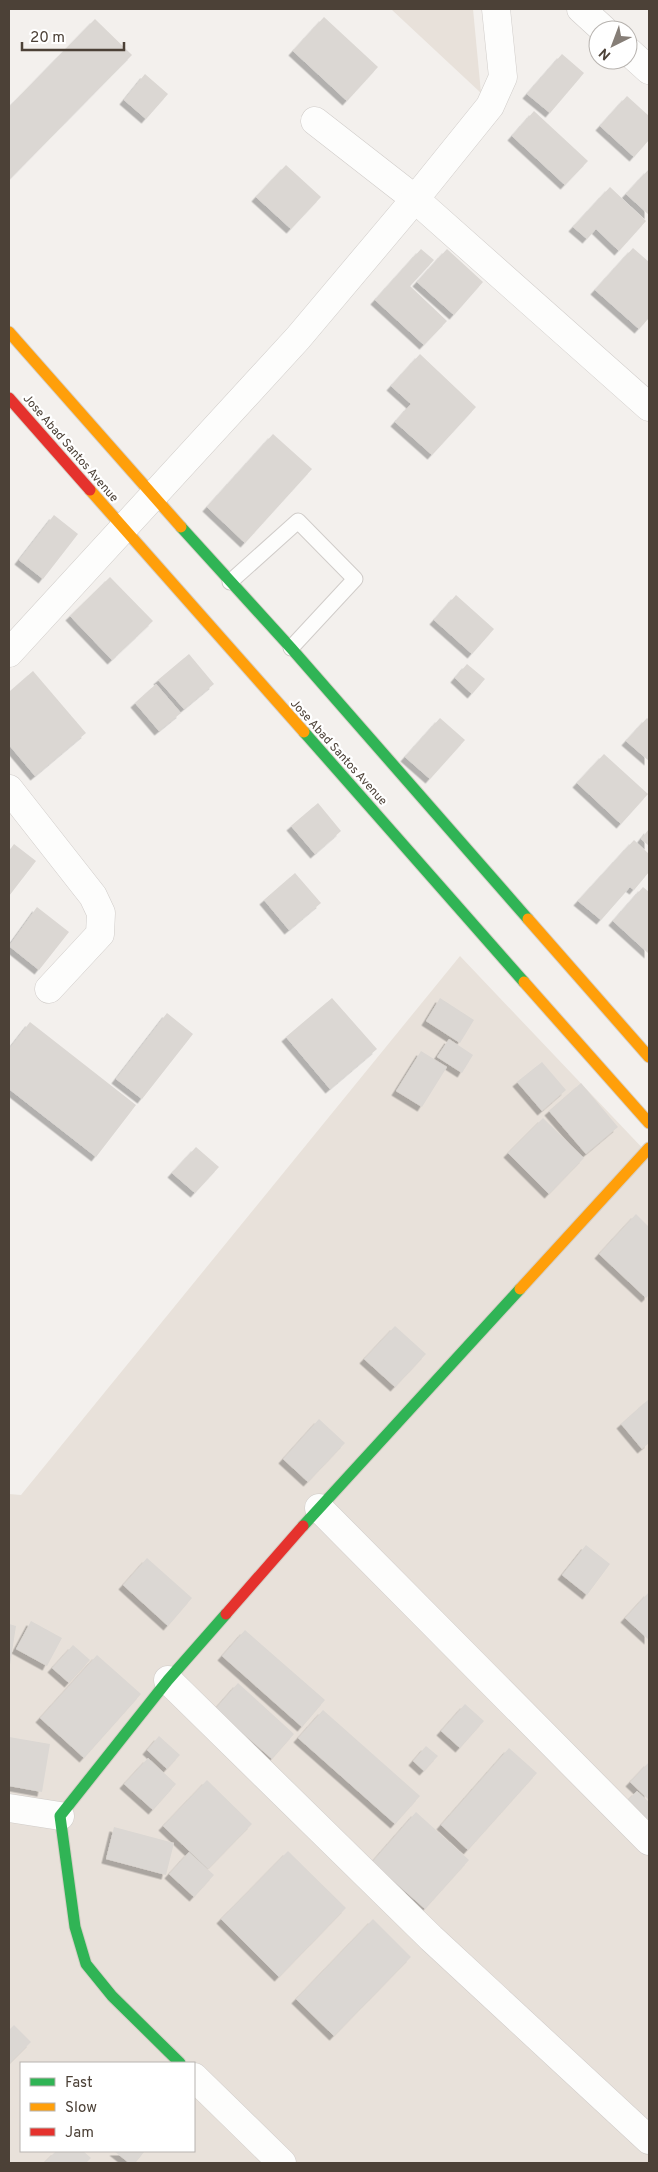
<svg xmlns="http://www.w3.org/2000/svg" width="658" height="2172" viewBox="0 0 658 2172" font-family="Overpass,sans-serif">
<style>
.residential{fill:#e8e1da;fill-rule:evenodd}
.building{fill:#dbd7d3;filter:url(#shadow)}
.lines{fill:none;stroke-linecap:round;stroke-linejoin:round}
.lane-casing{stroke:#d0ccc9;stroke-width:17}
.street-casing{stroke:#d0ccc9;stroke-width:29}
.fast-casing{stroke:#d5cec5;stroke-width:13}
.slow-casing{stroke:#d5cec5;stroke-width:13}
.jam-casing{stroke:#d5cec5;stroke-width:13}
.lane{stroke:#fdfdfc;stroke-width:15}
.street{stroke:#fdfdfc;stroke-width:28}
.fast{stroke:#30b455;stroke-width:11}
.slow{stroke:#ff9f0a;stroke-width:11}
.jam{stroke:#e5322d;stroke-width:11}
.labels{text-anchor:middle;stroke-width:4.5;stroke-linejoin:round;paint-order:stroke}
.street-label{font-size:12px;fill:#4c4137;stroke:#fff}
</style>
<defs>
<filter id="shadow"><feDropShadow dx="-4.5" dy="4.5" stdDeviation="0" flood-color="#0004"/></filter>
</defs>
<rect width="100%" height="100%" fill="#f3f0ed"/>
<g class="residential">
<polygon points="391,9 473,9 481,93"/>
<path d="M460 956 649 1155V2163H9V1494L21 1495ZM21 2063H194V2151H21Z"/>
</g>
<g class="building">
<polygon points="324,17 378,67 347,101 293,51"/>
<polygon points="95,19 132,55 9,180 9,107"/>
<polygon points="562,54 584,73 550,113 527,94"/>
<polygon points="145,74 168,94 146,119 124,100"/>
<polygon points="627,96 649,116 649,140 634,157 600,126"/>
<polygon points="534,111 588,161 565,185 512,136"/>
<polygon points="286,165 321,197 291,229 256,197"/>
<polygon points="649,169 649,215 626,194"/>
<polygon points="610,187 646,221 619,251 596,229 587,239 573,227"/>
<polygon points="633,248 649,262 649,318 639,329 595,290"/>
<polygon points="421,249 434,260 410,286 447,321 424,345 375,300"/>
<polygon points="447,249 483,282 454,315 417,282"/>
<polygon points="420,354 476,407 432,455 395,422 411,404 391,386"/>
<polygon points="273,434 312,469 245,543 207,507"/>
<polygon points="54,515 78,534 43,579 19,560"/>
<polygon points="110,577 153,621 112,660 70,616"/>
<polygon points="456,595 494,629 472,654 434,620"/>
<polygon points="189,654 214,684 184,709 158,680"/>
<polygon points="467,664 485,679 472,694 455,678"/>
<polygon points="33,671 86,733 35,776 9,745 9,692"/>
<polygon points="156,684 181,713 159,731 135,703"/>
<polygon points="440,718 465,740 430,779 405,757"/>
<polygon points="647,718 649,720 649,761 626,741"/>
<polygon points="604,754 648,794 621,824 577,783"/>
<polygon points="318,803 341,831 315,854 291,826"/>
<polygon points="649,829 649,846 641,839"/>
<polygon points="634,840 649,854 649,872 634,890 630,887 601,920 578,901"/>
<polygon points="14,844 36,861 9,896 9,851"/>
<polygon points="295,873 321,903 289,930 264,900"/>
<polygon points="643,887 649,892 649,954 613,921"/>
<polygon points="37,907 69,932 39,970 9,946"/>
<polygon points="332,998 377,1049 330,1089 286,1037"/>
<polygon points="440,998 474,1020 460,1043 426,1021"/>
<polygon points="167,1013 193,1034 142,1099 116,1079"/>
<polygon points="30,1022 136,1105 96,1157 9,1089 9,1049"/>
<polygon points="449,1039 473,1055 462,1073 437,1057"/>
<polygon points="421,1051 447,1067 422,1107 396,1091"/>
<polygon points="542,1062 566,1090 542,1111 517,1082"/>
<polygon points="581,1083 618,1127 586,1154 549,1111"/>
<polygon points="543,1118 584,1158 549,1194 508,1153"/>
<polygon points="196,1147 219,1167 195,1193 172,1173"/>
<polygon points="636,1214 649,1227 649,1295 646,1298 599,1254"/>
<polygon points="395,1326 426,1354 395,1387 364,1359"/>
<polygon points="649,1399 649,1443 642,1449 621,1424"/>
<polygon points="319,1419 345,1443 308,1482 283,1459"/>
<polygon points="586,1545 610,1564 587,1595 562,1575"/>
<polygon points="147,1558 192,1598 168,1626 123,1585"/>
<polygon points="649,1592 649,1640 625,1618"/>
<polygon points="31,1621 62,1638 47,1666 16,1649"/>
<polygon points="9,1624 16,1626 10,1665 9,1665"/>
<polygon points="245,1630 325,1700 302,1727 222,1656"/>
<polygon points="73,1645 90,1660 69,1683 52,1668"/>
<polygon points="97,1655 141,1694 84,1758 40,1718"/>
<polygon points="238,1683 294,1734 272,1759 215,1709"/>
<polygon points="465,1704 484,1721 460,1748 441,1731"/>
<polygon points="323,1710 420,1796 395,1824 298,1738"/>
<polygon points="159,1736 180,1755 167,1769 147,1750"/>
<polygon points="9,1737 50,1744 42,1792 9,1786"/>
<polygon points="426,1746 438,1756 424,1771 413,1761"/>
<polygon points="509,1748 537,1773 468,1850 441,1825"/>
<polygon points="148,1758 176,1784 153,1810 124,1784"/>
<polygon points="649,1762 649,1800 630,1782"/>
<polygon points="207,1780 252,1824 208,1869 163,1826"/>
<polygon points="637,1791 649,1802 649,1817 647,1819 628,1800"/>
<polygon points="416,1812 469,1860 425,1909 372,1862"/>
<polygon points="114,1827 174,1843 166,1875 106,1859"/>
<polygon points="288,1851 346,1908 279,1977 221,1919"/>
<polygon points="189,1852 214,1875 194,1897 169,1874"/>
<polygon points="373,1919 411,1957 334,2036 296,1999"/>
<polygon points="14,2025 31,2042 9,2064 9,2030"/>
<polygon points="56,2151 83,2151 91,2158 86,2163 44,2163"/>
<polygon points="114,2151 145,2151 135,2163 129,2163"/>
</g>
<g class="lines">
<defs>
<polyline id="lane" points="230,582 298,521 355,579 291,648"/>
<g id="street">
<polyline points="581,9 604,30"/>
<polyline points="628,51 649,70"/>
<polyline points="315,121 415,199 649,407"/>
<polyline points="9,653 298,338 415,199 490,106 503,77 496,9"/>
<polyline points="9,789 93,896 101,913 100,934 49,989"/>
<polyline points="319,1508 649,1841"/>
<polyline points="168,1680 431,1938 649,2140"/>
<polyline points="9,1808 60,1816"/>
<polyline points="194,2077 282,2163"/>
</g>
<g id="fast">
<polyline points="181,527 291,648 528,919"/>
<polyline points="304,732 524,982"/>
<polyline points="303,1526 520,1289"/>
<polyline points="180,2063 112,1996 86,1964 75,1927 60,1816 168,1680 226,1614"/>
</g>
<g id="slow">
<polyline points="9,332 181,527"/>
<polyline points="90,490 304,732"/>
<polyline points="528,919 649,1057"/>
<polyline points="524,982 649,1123"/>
<polyline points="520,1289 649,1148"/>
</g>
<g id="jam">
<polyline points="9,398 90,490"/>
<polyline points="226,1614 303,1526"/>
</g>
</defs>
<use href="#lane" class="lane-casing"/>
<use href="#street" class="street-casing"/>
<use href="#fast" class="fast-casing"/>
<use href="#slow" class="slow-casing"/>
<use href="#jam" class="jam-casing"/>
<use href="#lane" class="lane"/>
<use href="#street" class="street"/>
<use href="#fast" class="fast"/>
<use href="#slow" class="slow"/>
<use href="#jam" class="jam"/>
</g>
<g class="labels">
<g class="street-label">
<text transform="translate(71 448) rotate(49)" y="4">Jose Abad Santos Avenue</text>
<text transform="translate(339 752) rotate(48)" y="4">Jose Abad Santos Avenue</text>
</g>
</g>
<rect width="658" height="2172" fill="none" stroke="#4c4137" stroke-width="20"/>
<rect x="20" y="2062" width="175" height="90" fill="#ffffff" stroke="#b7b3af"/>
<rect x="30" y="2078" width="25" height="8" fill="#30b455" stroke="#b7b3af"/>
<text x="65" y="2087" font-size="15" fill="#4c4137">Fast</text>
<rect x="30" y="2103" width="25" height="8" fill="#ff9f0a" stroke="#b7b3af"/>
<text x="65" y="2112" font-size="15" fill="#4c4137">Slow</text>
<rect x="30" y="2128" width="25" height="8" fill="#e5322d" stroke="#b7b3af"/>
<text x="65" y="2137" font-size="15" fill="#4c4137">Jam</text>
<g transform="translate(613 45) rotate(222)"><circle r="24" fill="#ffffff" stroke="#b7b3af"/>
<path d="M0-4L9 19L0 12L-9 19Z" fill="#867e77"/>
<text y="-8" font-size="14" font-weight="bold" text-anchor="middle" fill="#4c4137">N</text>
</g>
<path d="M22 42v8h102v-8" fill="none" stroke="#4c4137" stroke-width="2.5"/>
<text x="30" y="42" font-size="15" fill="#4c4137" stroke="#ffffff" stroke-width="4" paint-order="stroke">20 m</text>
</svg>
